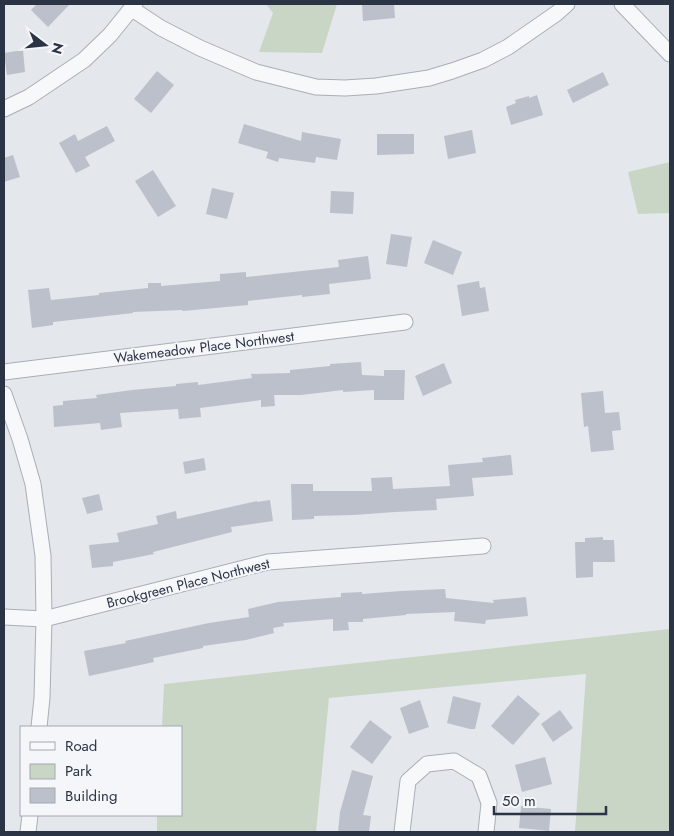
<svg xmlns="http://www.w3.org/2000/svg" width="674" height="836" viewBox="0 0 674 836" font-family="Jost,sans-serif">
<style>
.green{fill:#c9d6c5}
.building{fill:#bbc0ca}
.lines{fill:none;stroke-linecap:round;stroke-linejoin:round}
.street-casing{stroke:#a9aeb7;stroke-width:17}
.street{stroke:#f7f8fa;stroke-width:15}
.labels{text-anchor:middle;stroke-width:4;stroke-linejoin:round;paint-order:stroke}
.street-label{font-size:14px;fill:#2b3445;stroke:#f4f6f9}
</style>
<rect width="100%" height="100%" fill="#e4e7ec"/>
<g class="green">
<polygon points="266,4 337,4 322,53 259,52 273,13"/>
<polygon points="670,162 670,213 638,214 628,172"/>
<polygon points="670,629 670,832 575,832 586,674 329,698 316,832 157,832 157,815 181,815 181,727 162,727 164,684"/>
</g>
<g class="building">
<polygon points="37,4 70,4 48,27 31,10"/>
<polygon points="362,4 394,4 395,18 363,21"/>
<polygon points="23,50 25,72 7,75 4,53"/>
<polygon points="157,71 174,85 151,113 134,99"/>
<polygon points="603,72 609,85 573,103 567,90"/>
<polygon points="537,95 543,115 511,125 506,107 516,103 515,100 529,96 529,98"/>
<polygon points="244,124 301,141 302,132 341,139 337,160 316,157 315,163 279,158 278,162 266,158 268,152 238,143"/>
<polygon points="107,126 115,141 85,157 90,166 76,173 59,143 75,134 78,141"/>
<polygon points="472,130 476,153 448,159 444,136"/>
<polygon points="377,134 414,134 414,154 377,155"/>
<polygon points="13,155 20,177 4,182 4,158"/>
<polygon points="153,170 176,206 158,217 135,181"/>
<polygon points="212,188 234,193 227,219 206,214"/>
<polygon points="331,191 354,192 353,214 330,213"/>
<polygon points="391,234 412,237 407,267 386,264"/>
<polygon points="433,240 462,252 453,275 424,263"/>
<polygon points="368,256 371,279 329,284 330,294 302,297 302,295 248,301 248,305 183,311 182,310 133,312 133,313 53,322 53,325 32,328 28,290 49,288 51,300 99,295 99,293 148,288 148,283 161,283 161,286 220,281 220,274 246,272 246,277 339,267 338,260"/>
<polygon points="479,281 480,288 485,287 489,311 462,316 457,285"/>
<polygon points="361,362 362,375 384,376 384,370 405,370 404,400 374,400 374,390 343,392 343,390 301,395 274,395 275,406 261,407 261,400 200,408 201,417 179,419 178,409 120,413 122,427 101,430 100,423 54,427 53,406 63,405 63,401 97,398 96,395 132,390 176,386 176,384 198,382 198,385 252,378 251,374 290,373 290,370 330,366 330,364"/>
<polygon points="444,363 452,383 423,396 415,376"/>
<polygon points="603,391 605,413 619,412 621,430 612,431 614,450 591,452 588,426 584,427 581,393"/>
<polygon points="511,455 513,475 472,478 474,496 436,499 437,510 395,512 354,515 314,516 314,519 292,520 291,484 313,484 313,491 372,491 371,478 392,477 393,489 450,486 448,465 483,462 482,458"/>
<polygon points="204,458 206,470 185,474 183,462"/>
<polygon points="99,494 103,510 87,514 82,498"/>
<polygon points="270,500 273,521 231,527 232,532 153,552 154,554 113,562 113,566 92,568 89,545 119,542 117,533 158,524 156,516 176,511 177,519 257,501 257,502"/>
<polygon points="603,537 603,540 614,540 615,562 593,562 593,577 576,578 575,542 585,542 585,538"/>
<polygon points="445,589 446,598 494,603 493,600 526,597 528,616 486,620 485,624 454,621 455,612 406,614 406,615 363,619 363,622 348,622 349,630 333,631 333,619 283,623 284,626 273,628 274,633 246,640 203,646 203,648 153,658 154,662 89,676 84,651 126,643 125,641 209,623 249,617 248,609 278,602 341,597 341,593 362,592 362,594 401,591"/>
<polygon points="518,695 540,714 513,745 491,726"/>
<polygon points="453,696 481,703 475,729 470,729 447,723"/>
<polygon points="420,700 429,727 409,734 400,708"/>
<polygon points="560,710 573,728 553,742 541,724"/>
<polygon points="370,720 392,737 372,764 350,747"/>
<polygon points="545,757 552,784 522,792 515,765"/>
<polygon points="352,770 373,776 363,815 371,816 369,832 338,832 340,812"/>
<polygon points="521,806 551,809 549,831 519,828"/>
</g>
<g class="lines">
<defs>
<g id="street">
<polyline points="622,4 670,54"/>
<polyline points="132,9 161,28 200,48 256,72 316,87 345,88 376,86 429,78 452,71 483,60 508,47 557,13 567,4"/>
<polyline points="4,109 29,97 84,60 110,35 135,4"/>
<polyline points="4,372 405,322"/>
<polyline points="4,394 20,439 33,484 43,556 44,619 42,698 39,727"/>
<polyline points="4,617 44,619 268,562 483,546"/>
<polyline points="28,832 30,815"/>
<polyline points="402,832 408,781 427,764 454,761 479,776 489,803 486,832"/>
</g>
</defs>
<use href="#street" class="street-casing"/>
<use href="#street" class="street"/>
</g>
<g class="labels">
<g class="street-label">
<text transform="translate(204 347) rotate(-7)" y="5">Wakemeadow Place Northwest</text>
<text transform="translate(188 583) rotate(-14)" y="5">Brookgreen Place Northwest</text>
</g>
</g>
<rect width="674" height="836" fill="none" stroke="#2b3445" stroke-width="10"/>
<rect x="20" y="726" width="162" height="90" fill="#f4f6f9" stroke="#a4a8b1"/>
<rect x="30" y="742" width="25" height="8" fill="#f7f8fa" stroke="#a4a8b1"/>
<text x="65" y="751" font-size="15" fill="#2b3445">Road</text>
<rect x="30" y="764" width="25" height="15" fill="#c9d6c5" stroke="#a4a8b1"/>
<text x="65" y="776" font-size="15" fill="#2b3445">Park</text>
<rect x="30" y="788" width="25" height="15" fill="#bbc0ca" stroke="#a4a8b1"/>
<text x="65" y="801" font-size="15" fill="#2b3445">Building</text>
<g transform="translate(45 45) rotate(106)" stroke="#f4f6f9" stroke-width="4" paint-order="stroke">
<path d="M0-4L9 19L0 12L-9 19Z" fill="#2b3445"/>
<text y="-8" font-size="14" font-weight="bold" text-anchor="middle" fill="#2b3445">N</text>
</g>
<path d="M494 806v8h112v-8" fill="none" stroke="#2b3445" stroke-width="2.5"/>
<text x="502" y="806" font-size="15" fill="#2b3445" stroke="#f4f6f9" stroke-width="4" paint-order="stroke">50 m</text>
</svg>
